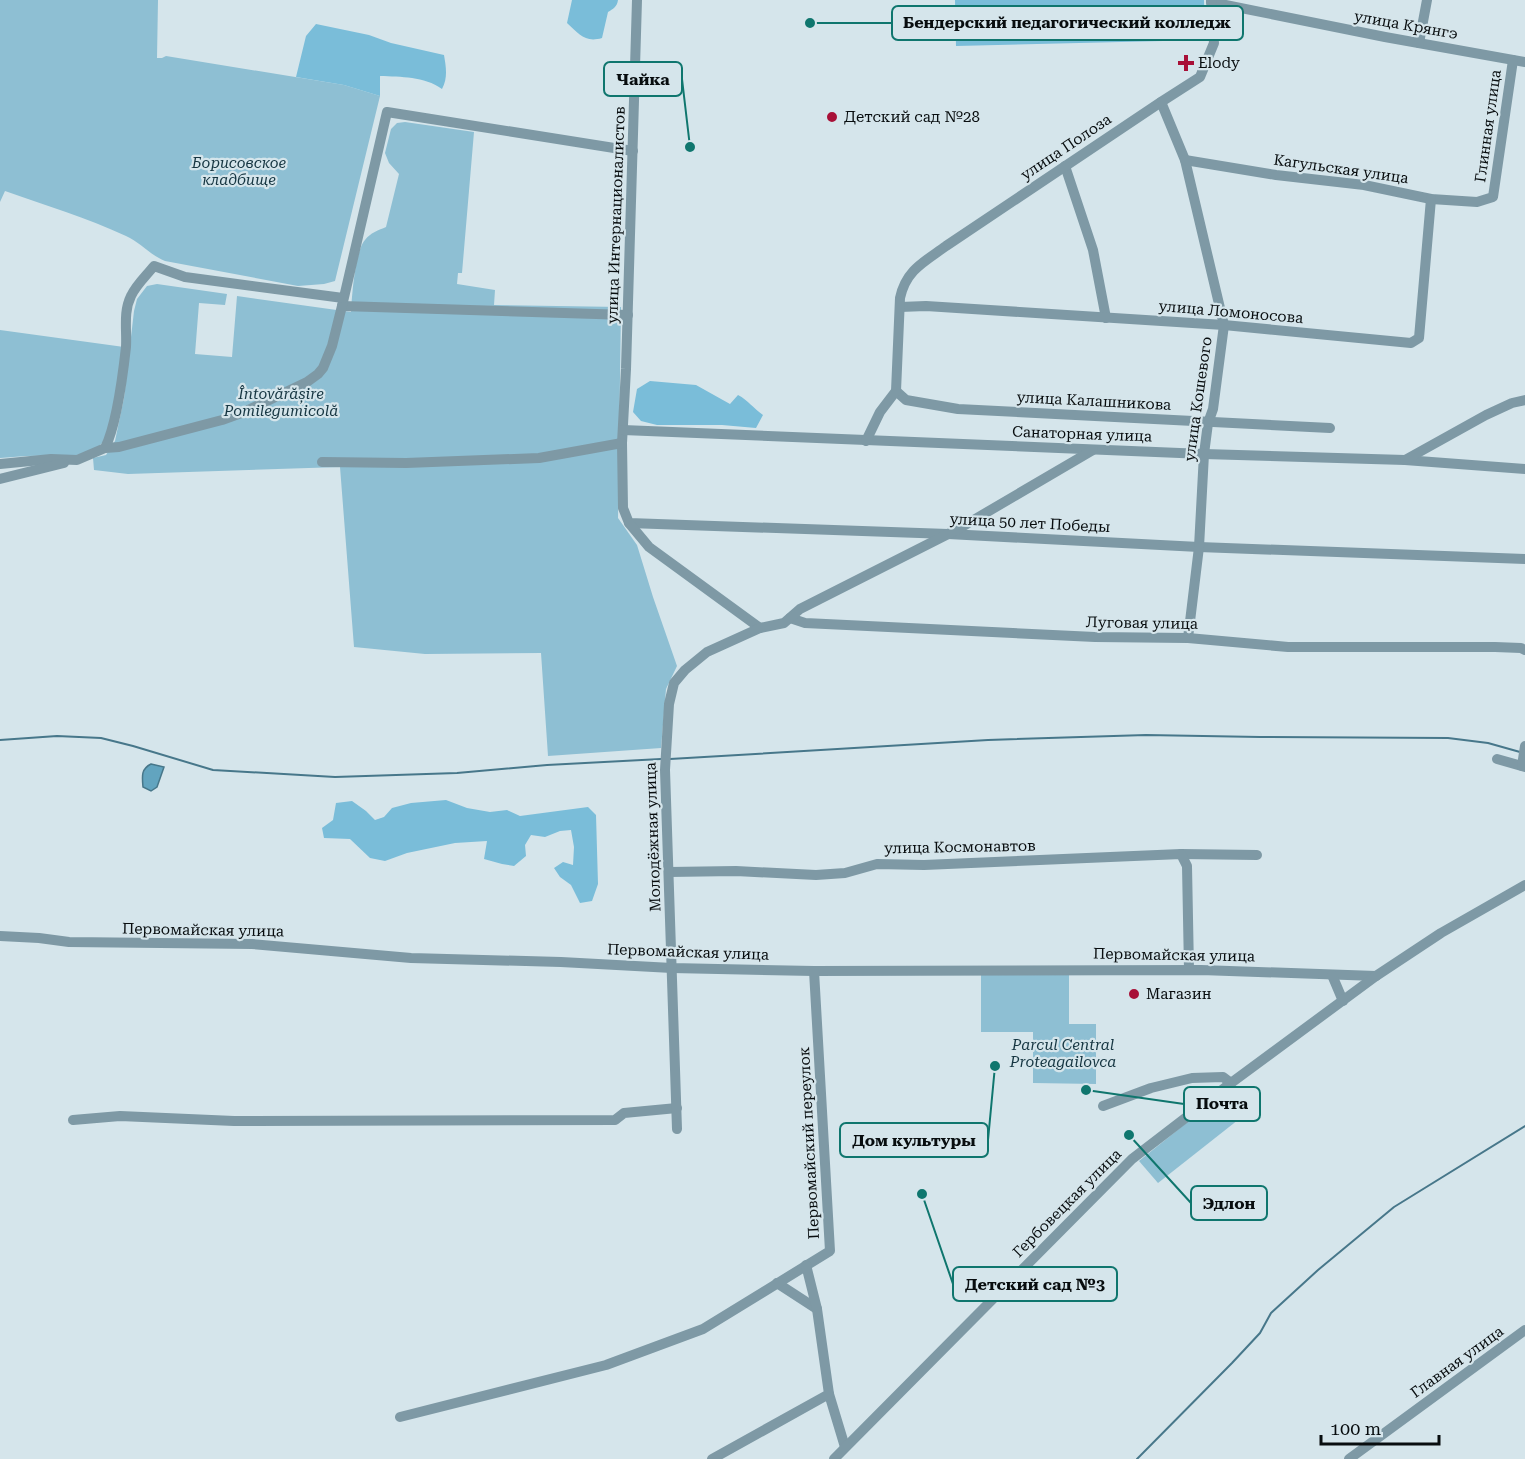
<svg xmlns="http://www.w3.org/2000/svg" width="1525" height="1459" viewBox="0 0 1525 1459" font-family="'Roboto Serif',serif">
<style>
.green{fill:#8ebfd3}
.forest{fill:#7abdd9}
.water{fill:#62a4bf;stroke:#47778a;stroke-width:1.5}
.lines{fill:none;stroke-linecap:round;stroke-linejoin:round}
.stream{stroke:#47778a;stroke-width:2}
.minor{stroke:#7e99a5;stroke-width:10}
.poi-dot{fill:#a81037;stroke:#d5e5eb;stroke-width:2}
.labels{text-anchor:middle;stroke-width:4.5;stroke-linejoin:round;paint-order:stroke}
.street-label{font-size:15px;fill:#080d0f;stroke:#d5e5eb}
.poi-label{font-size:15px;fill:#080d0f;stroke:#d5e5eb;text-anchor:start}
.park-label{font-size:15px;font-style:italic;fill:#163642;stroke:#d5e5eb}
.leader{fill:none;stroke:#0f766e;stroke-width:2}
.callout-dot{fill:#0f766e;stroke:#d5e5eb;stroke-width:2}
.callout{fill:#d5e5eb;stroke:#0f766e;stroke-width:2}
.callout-label{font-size:16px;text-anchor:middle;font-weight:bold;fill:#080d0f}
</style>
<rect width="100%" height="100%" fill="#d5e5eb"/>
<g class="green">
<path d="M0 0H158L157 58H162L166 56 344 85 380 96 335 281 324 284 298 286 165 261C150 255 140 242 126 236 87 218 45 205 5 191L0 202Z"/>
<path d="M405 122 474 132 462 273H458L457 284 495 290 494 305 621 307 618 518 637 545 653 597 677 666 666 689 661 748 548 756 541 653 425 654 354 647 340 467 128 474 94 470 93 458 106 455 115 441 124 398 134 311 137 299 147 286 157 284 227 294 225 305 199 303 195 354 232 357 237 296 351 312C352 296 355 251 365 240 370 233 379 230 386 227L399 174 389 163 385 153 391 129 397 123Z"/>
<polygon points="0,330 124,347 108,438 93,451 77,455 26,456 0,458"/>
<polygon points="981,974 1069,974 1069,1024 1096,1024 1096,1084 1033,1083 1033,1032 981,1032"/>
<polygon points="1225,1092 1243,1116 1158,1183 1139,1161"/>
</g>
<g class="forest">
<path d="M572 0H618C617 7 613 9 608 12L602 38C585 43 579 34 567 23Z"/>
<polygon points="955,0 1204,0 1205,40 956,46"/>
<path d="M316 24 369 35 391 43 444 55C446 67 448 78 442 89 424 76 401 77 380 76V96L344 85 296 77 306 36Z"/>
<path d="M650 381 696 385 730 404 738 395C748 400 754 409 763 415L756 428 722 425H657L641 421 633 412 637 389Z"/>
<polygon points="446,800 467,808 490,812 507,810 520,816 588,807 596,815 598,884 592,901 580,903 571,885 560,877 554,868 563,862 573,865 574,847 571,830 560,831 545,837 531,835 525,845 526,856 514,866 502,864 484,859 487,841 455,843 407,853 385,861 370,858 350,839 324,838 322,828 333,820 336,803 352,801 366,811 375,820 384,817 392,808 411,803"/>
</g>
<path class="water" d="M151 764 164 767 157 787 151 791 143 787C142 776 141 769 151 764Z"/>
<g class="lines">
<g class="stream">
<polyline points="0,740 57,736 101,738 133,746 213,770 335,777 457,773 547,765 661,759"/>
<polyline points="670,759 988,740 1146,735 1260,737 1448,738 1488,743 1520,752"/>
<polyline points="1137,1459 1232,1363 1260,1333 1271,1313 1318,1270 1394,1207 1525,1126"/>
</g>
<g class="minor">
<polyline points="637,0 626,369 622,443 623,508 629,523 948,534 1199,547 1525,559"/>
<polyline points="1211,2 1385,37 1525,62"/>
<polyline points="1419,43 1427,0"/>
<polyline points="1161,102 1185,160 1224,325 1213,409 1208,423 1204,454 1199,547 1188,638"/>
<polyline points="1185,160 1276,175 1364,185 1431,199 1477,202 1493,197 1513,60"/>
<polyline points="1065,166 1093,250 1106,318"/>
<polyline points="342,306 628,315"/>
<polyline points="900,307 926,306 1224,325 1411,343 1419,338 1431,199"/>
<polyline points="896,391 906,400 958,409 1330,428"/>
<polyline points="623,430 1204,454 1405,460 1525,469"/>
<path d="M866 441 880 412 896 391 900 298C906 270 924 262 946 246L1161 102 1200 77 1214 43 1211 0"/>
<polyline points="105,448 119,447 222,420 244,412 307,382 318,374 323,368 332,346 342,306 387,112 633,151"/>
<polyline points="1405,460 1486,415 1512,403 1525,400"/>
<polyline points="322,462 406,463 539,458 622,443"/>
<path d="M0 464 51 459 77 460 105 448C117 424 123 374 126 347 127 330 123 312 131 296 136 285 146 276 154 266L185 277 343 298"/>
<polyline points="0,479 64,463"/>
<polyline points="629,523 649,547 760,628"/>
<polyline points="790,618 805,623 1095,637 1188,638 1288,647 1495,647 1521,648 1525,650"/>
<polyline points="1497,759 1525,767"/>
<polyline points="1522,766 1525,746"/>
<polyline points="1181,854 1257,855"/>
<polyline points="669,872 736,871 816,875 845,873 877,864 924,865 1181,854 1187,866 1189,970"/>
<polyline points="0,936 39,938 69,942 252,944 411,958 561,962 672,968 814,971 1201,970 1376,976"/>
<polyline points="1332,975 1343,1001"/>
<polyline points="1103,1106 1151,1088 1192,1078 1223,1077 1231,1083"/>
<polyline points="73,1120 120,1116 234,1121 615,1120 624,1113 677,1108"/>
<polyline points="677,1129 665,770 669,704 674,683 685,670 707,652 760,628 784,623 800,609 960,528 1093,450"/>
<polyline points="777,1283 817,1309"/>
<polyline points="829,1394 845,1447"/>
<polyline points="400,1417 606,1365 703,1329 830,1251 814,971"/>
<polyline points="712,1459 829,1394 817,1309 806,1265"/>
<polyline points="834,1459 1132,1159 1231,1083 1376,976 1441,933 1525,885"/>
<polyline points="1349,1459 1525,1330"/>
</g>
</g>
<g class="poi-dot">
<path d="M1183 54h6v6h6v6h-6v6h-6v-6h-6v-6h6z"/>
<circle cx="832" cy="117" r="6"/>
<circle cx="1134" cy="994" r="6"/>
</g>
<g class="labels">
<g class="street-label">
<text transform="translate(1406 25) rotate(10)" y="5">улица Крянгэ</text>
<text transform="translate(1488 126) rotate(-82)" y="5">Глинная улица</text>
<text transform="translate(1066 147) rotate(-34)" y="5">улица Полоза</text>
<text transform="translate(1341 169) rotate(8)" y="5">Кагульская улица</text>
<text transform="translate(616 215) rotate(-88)" y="5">улица Интернационалистов</text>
<text transform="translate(1231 312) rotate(5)" y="5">улица Ломоносова</text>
<text transform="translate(1198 399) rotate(-82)" y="5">улица Кошевого</text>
<text transform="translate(1094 401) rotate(3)" y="5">улица Калашникова</text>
<text transform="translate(1082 434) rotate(2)" y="5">Санаторная улица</text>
<text transform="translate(1030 523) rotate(3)" y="5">улица 50 лет Победы</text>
<text transform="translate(1142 623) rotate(1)" y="5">Луговая улица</text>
<text transform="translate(653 837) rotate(-92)" y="5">Молодёжная улица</text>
<text transform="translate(960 847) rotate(-1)" y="5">улица Космонавтов</text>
<text transform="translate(203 930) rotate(1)" y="5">Первомайская улица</text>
<text transform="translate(688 952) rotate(2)" y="5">Первомайская улица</text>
<text transform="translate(1174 955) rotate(1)" y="5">Первомайская улица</text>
<text transform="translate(809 1143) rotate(-93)" y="5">Первомайский переулок</text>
<text transform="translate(1067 1203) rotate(-45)" y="5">Гербовецкая улица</text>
<text transform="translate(1457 1362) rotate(-36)" y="5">Главная улица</text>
</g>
<g class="poi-label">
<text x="1198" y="68">Elody</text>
<text x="844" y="122">Детский сад №28</text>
<text x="1146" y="999">Магазин</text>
</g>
<g class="park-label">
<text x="239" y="168">Борисовское<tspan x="239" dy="17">кладбище</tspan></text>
<text x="281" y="399">Întovărășire<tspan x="281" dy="17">Pomilegumicolă</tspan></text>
<text x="1063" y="1050">Parcul Central<tspan x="1063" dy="17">Proteagailovca</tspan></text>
</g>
</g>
<path class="leader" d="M810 23L892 23M690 147L682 79M1086 1090L1184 1104M995 1066L988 1140M1129 1135L1191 1203M922 1194L953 1284"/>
<g class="callout-dot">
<circle cx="810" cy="23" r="6"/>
<circle cx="690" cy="147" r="6"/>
<circle cx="1086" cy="1090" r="6"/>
<circle cx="995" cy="1066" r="6"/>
<circle cx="1129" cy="1135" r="6"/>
<circle cx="922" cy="1194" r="6"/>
</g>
<g class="callout">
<rect x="892" y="6" width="351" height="34" rx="6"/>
<rect x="604" y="62" width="78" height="34" rx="6"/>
<rect x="1184" y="1087" width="76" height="34" rx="6"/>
<rect x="840" y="1123" width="148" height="34" rx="6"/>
<rect x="1191" y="1186" width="76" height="34" rx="6"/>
<rect x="953" y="1267" width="164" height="34" rx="6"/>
</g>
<g class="callout-label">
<text x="1067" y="28">Бендерский педагогический колледж</text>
<text x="643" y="85">Чайка</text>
<text x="1222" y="1109">Почта</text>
<text x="914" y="1146">Дом культуры</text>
<text x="1229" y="1209">Эдлон</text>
<text x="1035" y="1290">Детский сад №3</text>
</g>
<path d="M1321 1435v9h118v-9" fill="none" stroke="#080d0f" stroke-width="3"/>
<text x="1330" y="1435" font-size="18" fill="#080d0f" stroke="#d5e5eb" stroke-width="4.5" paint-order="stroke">100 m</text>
</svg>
